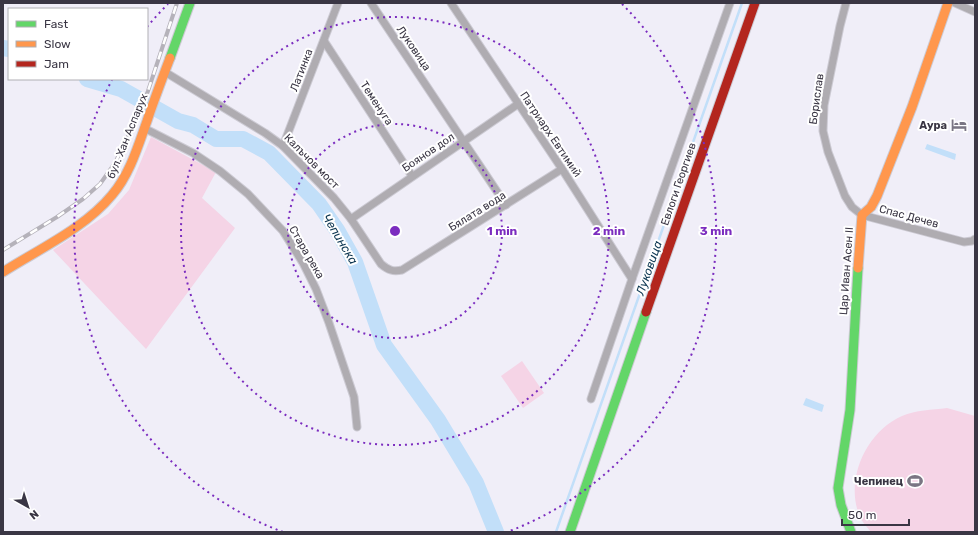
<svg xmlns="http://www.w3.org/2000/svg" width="978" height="535" viewBox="0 0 978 535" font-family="Rubik,sans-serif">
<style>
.green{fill:#f5d4e6}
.water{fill:#c2dff9}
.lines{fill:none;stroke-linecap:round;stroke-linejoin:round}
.stream{stroke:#c2dff9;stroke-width:2.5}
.river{stroke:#c2dff9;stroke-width:16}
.street-casing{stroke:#cccad3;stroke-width:9}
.fast-casing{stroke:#cccad3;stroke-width:11}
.slow-casing{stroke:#cccad3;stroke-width:11}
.jam-casing{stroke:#cccad3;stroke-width:11}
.street{stroke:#afacb1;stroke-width:7}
.fast{stroke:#63d668;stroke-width:9}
.slow{stroke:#ff974d;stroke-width:9}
.jam{stroke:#b3261e;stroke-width:9}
.rail-casing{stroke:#b5b2ba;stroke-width:4}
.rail{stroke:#fff;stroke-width:2.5;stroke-dasharray:8;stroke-linecap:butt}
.ring{fill:none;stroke:#7b2cbf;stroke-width:2;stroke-dasharray:2 4}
.labels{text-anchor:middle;stroke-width:4;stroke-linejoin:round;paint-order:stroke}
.street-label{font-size:11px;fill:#3a3644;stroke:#fff}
.poi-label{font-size:11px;font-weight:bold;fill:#3a3644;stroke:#fff;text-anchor:end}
.water-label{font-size:12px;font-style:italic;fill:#0c3651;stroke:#fff}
.centre{fill:#7b2cbf;stroke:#fff;stroke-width:2}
.ring-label{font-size:12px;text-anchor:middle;font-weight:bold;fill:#7b2cbf;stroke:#fff;stroke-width:4;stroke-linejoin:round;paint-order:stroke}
</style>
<rect width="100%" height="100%" fill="#f0eef8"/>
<g class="green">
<polygon points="151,137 216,172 202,198 235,228 146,349 53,250 108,214 129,190"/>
<polygon points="522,361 544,393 523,408 501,376"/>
<path d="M947 408 975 416V532H871C867 527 862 522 860 517 844 480 866 432 902 416 916 410 932 410 947 408Z"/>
</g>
<g class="water">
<polygon points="927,144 956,154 955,160 925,149"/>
<polygon points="806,398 824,405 822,412 803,405"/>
</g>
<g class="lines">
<polyline class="stream" points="556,532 742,3"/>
<g class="river">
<polyline points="3,48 9,49"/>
<polyline points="87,79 121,89 178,121 193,125 216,139 243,139 269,153 319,204 337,230 355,262 384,345 438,420 476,483 496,532"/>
</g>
<defs>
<g id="street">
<polyline points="371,3 506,205"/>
<polyline points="451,3 562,169 632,279"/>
<polyline points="846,3 840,26 824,105 823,131 828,152 845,196 852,207 862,215 964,242 972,241 975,239"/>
<polyline points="955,3 975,12"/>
<polyline points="324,41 412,176"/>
<path d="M165 72 265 133 283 146 334 198 351 219 381 264C388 270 393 272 402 270L562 169"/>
<polyline points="144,128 193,153 220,171 248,194 283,231 303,263 316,289 329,323 354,397 357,427"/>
<polyline points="283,146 338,3"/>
<polyline points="351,219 518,104"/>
<polyline points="591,399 632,279 730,3"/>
</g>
<g id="fast">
<polyline points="170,58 190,3"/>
<polyline points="570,532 646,312"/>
<polyline points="851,532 841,505 838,488 850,410 858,268"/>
</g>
<g id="slow">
<polyline points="858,268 862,215 871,207 877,196 912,107 948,3"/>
<path d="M3 272C39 249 85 228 112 195 130 174 138 146 147 121 154 100 162 79 170 58"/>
</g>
<polyline id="jam" points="646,312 755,3"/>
</defs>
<use href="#street" class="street-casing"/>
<use href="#fast" class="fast-casing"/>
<use href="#slow" class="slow-casing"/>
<use href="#jam" class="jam-casing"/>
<use href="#street" class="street"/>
<use href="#fast" class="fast"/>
<use href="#slow" class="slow"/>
<use href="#jam" class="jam"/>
<defs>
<polyline id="rail" points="3,250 57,217 83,199 100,184 115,163 139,114 148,91 177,3"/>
</defs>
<use href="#rail" class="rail-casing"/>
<use href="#rail" class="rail"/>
</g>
<g class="ring">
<circle cx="395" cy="231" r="107"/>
<circle cx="395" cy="231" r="214"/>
<path d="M283 532A321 321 0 0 1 112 80M147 27A321 321 0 0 1 168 4M622 4A321 321 0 0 1 507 532"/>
</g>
<defs>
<symbol id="hotel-bare" viewBox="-9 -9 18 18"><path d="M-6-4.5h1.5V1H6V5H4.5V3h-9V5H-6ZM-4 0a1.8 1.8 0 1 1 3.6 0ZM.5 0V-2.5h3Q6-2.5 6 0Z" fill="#7a7683" stroke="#fff" stroke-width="2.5" paint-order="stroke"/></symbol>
<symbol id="stadium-bare" viewBox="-9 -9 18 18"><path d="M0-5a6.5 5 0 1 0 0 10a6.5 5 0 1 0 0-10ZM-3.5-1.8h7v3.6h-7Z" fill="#7a7683" stroke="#fff" stroke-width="2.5" paint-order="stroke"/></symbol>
</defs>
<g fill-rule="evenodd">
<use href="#hotel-bare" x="948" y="114" width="22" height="22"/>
<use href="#stadium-bare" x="904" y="470" width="22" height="22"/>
</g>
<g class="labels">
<g class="street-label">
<text transform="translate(414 48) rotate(56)" y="4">Луковица</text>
<text transform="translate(301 70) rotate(-69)" y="4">Латинка</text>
<text transform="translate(816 99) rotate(-82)" y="4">Борислав</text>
<text transform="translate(377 103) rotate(57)" y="4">Теменуга</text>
<text transform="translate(551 134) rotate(56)" y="4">Патриарх Евтимий</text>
<text transform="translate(127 136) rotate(-68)" y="4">бул. Хан Аспарух</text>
<text transform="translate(428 152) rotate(-34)" y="4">Боянов дол</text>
<text transform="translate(312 161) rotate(45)" y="4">Калъчов мост</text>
<text transform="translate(678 184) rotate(-71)" y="4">Евлоги Георгиев</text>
<text transform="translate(477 211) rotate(-32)" y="4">Бялата вода</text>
<text transform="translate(909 216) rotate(15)" y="4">Спас Дечев</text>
<text transform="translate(307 252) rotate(60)" y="4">Стара река</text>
<text transform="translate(846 271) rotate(-86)" y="4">Цар Иван Асен II</text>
</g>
<g class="poi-label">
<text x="947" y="129">Аура</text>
<text x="903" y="485">Чепинец</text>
</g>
<g class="water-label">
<text transform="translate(340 239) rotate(59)" y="4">Чепинска</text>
<text transform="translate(649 268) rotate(-71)" y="4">Луковица</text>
</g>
</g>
<circle cx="395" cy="231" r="6" class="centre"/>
<g class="ring-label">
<text x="502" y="235">1 min</text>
<text x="609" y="235">2 min</text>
<text x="716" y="235">3 min</text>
</g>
<rect width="978" height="535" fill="none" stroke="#3a3644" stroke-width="8"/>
<rect x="8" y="8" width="140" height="72" fill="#ffffff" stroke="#b0afb4"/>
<rect x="16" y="21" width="20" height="6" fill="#63d668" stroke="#b0afb4"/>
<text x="44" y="28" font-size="12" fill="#3a3644">Fast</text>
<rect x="16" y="41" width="20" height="6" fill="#ff974d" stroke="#b0afb4"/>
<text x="44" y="48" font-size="12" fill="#3a3644">Slow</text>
<rect x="16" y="61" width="20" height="6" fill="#b3261e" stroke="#b0afb4"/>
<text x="44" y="68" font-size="12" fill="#3a3644">Jam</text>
<g transform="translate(28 507) rotate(141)" stroke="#ffffff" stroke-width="3" paint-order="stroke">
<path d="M0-3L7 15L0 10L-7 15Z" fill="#3a3644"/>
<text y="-6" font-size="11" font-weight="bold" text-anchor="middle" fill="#3a3644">N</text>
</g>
<path d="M842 519v6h67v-6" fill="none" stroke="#3a3644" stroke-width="2"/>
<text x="848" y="519" font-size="12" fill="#3a3644" stroke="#ffffff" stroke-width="3" paint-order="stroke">50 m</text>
</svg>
